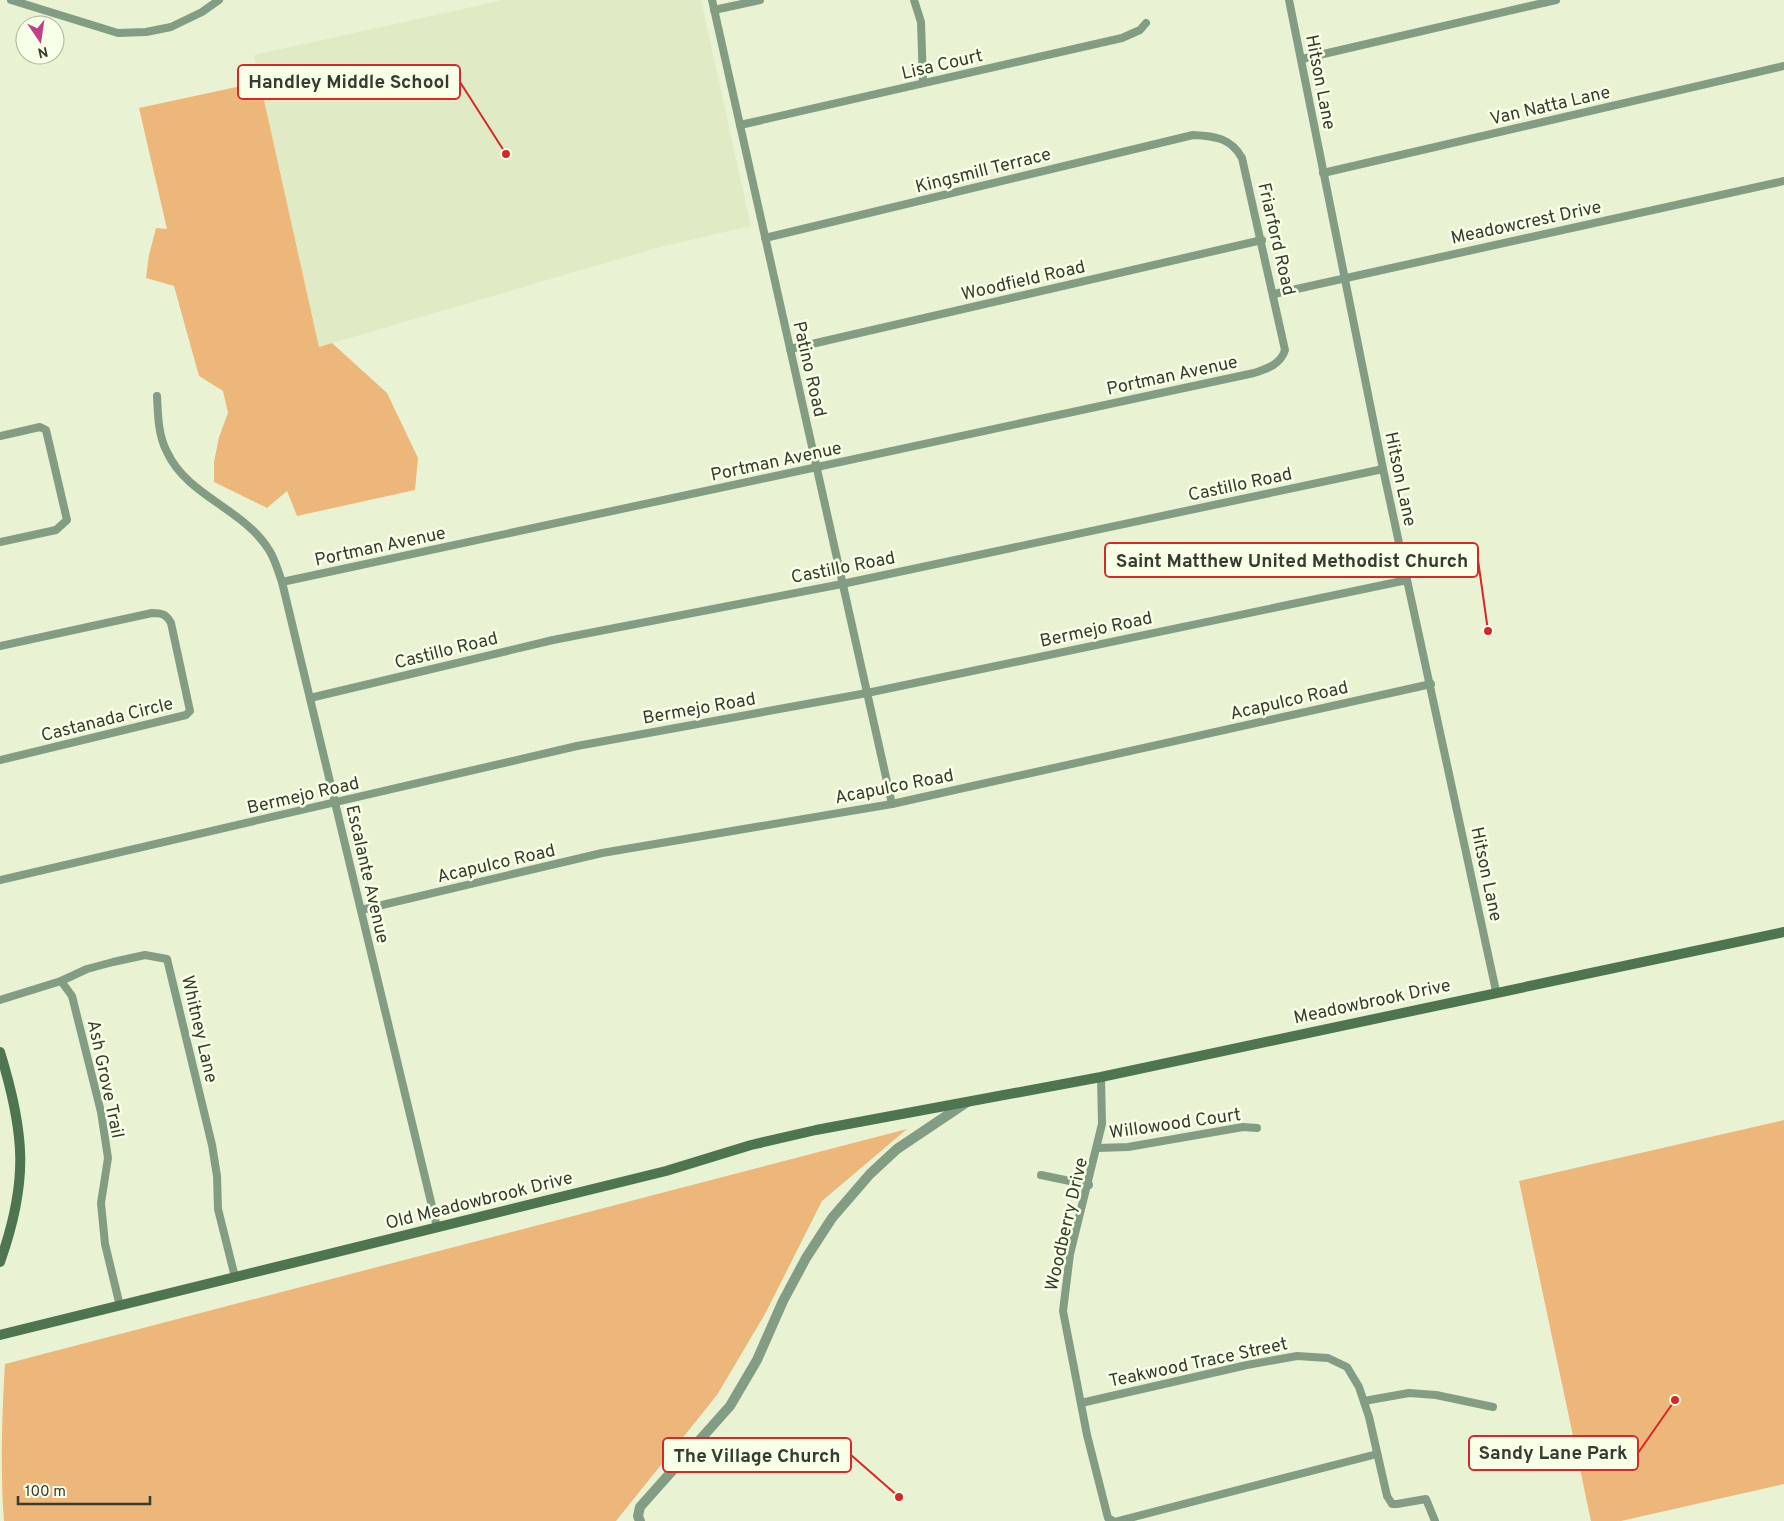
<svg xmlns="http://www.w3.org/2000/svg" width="1784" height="1521" viewBox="0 0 1784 1521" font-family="Overpass,sans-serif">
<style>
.built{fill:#e0ebc5}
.green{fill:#edb77c}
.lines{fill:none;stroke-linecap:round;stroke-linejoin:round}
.minor{stroke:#829d83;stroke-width:8}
.tertiary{stroke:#829d83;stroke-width:10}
.secondary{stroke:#4e7550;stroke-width:10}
.labels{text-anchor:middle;stroke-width:5;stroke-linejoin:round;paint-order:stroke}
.street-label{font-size:18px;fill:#383c30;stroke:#f8ffe7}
.leader{fill:none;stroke:#d62828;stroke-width:2}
.callout-dot{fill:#d62828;stroke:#f8ffe7;stroke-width:2}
.callout{fill:#f8ffe7;stroke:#d62828;stroke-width:2}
.callout-label{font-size:19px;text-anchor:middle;font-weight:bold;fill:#383c30}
</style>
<rect width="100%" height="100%" fill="#eaf2d4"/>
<polygon class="built" points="503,0 701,0 751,226 660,247 319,347 254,55"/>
<g class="green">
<polygon points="260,82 319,347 332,343 387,393 418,458 415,490 297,516 287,491 267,508 214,482 214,462 219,437 228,413 223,391 199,376 174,286 146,278 149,255 156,228 167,229 139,108"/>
<polygon points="1784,1120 1784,1484 1621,1521 1591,1521 1519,1181"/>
<path d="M907 1129 822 1201 765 1314 717 1395 616 1521H4C0 1473 2 1413 5 1364Z"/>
</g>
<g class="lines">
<g class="minor">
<polyline points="11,0 118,33 146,32 171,27 202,12 219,0"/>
<polyline points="712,0 892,804"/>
<polyline points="914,0 921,22 923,83"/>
<polyline points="1289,0 1383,469 1496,991"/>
<polyline points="714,10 760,0"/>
<polyline points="1302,59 1556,0"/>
<polyline points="740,125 1122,38 1140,30 1146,23"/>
<polyline points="1323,173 1784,66"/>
<polyline points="1274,294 1784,181"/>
<polyline points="790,349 1262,240"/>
<path d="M157 396C158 415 158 435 167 452 188 497 243 508 269 550 275 559 278 571 282 582L437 1227"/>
<polyline points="0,436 40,427 46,430 67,520 56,530 0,542"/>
<path d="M282 582 1254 373C1267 369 1281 364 1285 350L1242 158C1231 138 1215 136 1193 135L765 238"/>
<path d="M0 646 152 613C162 613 166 614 171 623L190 711 186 715 0 760"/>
<polyline points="310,698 553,640 842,584 1383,469"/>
<polyline points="0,880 577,746 867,693 1407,580"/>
<polyline points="361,910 602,853 892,804 1431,684"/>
<polyline points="61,981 72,996 101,1112 108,1158 101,1203 105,1244 120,1306"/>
<polyline points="0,1000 61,981 87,969 113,962 145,955 167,959 212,1145 217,1176 218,1209 235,1277"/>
<polyline points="1101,1077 1102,1124 1070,1254 1063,1311 1087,1435 1108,1518 1113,1521"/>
<polyline points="1098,1148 1128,1147 1243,1127 1257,1128"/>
<polyline points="1041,1175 1089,1185"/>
<polyline points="1364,1401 1409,1393 1436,1395 1493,1407"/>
<polyline points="1081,1403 1247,1365 1297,1356 1328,1358 1347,1367 1359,1387 1369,1417 1387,1496 1392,1504 1397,1504 1426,1499 1435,1521"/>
<polyline points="1118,1521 1377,1454"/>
</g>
<polyline class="tertiary" points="640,1521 638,1516 640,1507 730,1406 757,1360 783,1301 806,1258 832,1218 870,1174 897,1149 967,1102"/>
<g class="secondary">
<path d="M0 1052C25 1133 29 1181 0 1262"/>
<polyline points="0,1335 666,1171 751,1145 816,1130 1101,1077 1784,932"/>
</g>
</g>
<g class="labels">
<g class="street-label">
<text transform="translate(942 64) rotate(-13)" y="6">Lisa Court</text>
<text transform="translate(1321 82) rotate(79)" y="6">Hitson Lane</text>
<text transform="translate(1550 105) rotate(-13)" y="6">Van Natta Lane</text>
<text transform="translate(983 170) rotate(-14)" y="6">Kingsmill Terrace</text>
<text transform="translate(1526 222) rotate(-12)" y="6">Meadowcrest Drive</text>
<text transform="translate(1277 239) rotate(77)" y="6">Friarford Road</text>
<text transform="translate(1023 280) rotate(-13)" y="6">Woodfield Road</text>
<text transform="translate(810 369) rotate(77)" y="6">Patino Road</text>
<text transform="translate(1172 375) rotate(-12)" y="6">Portman Avenue</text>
<text transform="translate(776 461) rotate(-12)" y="6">Portman Avenue</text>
<text transform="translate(1401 479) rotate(78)" y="6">Hitson Lane</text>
<text transform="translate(1240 484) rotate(-12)" y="6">Castillo Road</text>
<text transform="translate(380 546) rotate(-12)" y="6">Portman Avenue</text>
<text transform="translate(843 567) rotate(-11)" y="6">Castillo Road</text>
<text transform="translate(1096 629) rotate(-12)" y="6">Bermejo Road</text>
<text transform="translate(446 650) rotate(-14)" y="6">Castillo Road</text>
<text transform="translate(1289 700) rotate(-13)" y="6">Acapulco Road</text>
<text transform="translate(699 708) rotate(-10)" y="6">Bermejo Road</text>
<text transform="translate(107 719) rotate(-14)" y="6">Castanada Circle</text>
<text transform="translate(894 786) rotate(-11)" y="6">Acapulco Road</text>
<text transform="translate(303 795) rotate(-13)" y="6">Bermejo Road</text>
<text transform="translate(496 863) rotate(-13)" y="6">Acapulco Road</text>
<text transform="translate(368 874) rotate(77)" y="6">Escalante Avenue</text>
<text transform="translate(1487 874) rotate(78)" y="6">Hitson Lane</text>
<text transform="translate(1372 1001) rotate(-12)" y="6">Meadowbrook Drive</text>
<text transform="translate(200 1029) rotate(77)" y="6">Whitney Lane</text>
<text transform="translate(106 1079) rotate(78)" y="6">Ash Grove Trail</text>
<text transform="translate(1175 1123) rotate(-8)" y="6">Willowood Court</text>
<text transform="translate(479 1200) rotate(-14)" y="6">Old Meadowbrook Drive</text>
<text transform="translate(1066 1224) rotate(-77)" y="6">Woodberry Drive</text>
<text transform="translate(1198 1362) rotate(-12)" y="6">Teakwood Trace Street</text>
</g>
</g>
<path class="leader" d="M506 154L460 82M1488 631L1478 560M1675 1400L1638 1453M899 1497L851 1455"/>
<g class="callout-dot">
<circle cx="506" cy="154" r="5"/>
<circle cx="1488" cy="631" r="5"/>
<circle cx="1675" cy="1400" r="5"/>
<circle cx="899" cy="1497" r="5"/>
</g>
<g class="callout">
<rect x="238" y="65" width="222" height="34" rx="5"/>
<rect x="1105" y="543" width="373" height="34" rx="5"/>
<rect x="1469" y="1436" width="169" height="34" rx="5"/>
<rect x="663" y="1438" width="188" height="34" rx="5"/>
</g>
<g class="callout-label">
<text x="349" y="88">Handley Middle School</text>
<text x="1292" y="567">Saint Matthew United Methodist Church</text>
<text x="1553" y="1459">Sandy Lane Park</text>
<text x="757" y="1462">The Village Church</text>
</g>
<g transform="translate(40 40) rotate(167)"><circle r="24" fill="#f8ffe7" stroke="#abb19e"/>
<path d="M0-4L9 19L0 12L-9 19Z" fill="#c34087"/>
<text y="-8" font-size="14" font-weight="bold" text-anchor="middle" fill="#383c30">N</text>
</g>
<path d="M18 1496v8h132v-8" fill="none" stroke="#383c30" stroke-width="2.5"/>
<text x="25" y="1496" font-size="15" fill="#383c30" stroke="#f8ffe7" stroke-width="4" paint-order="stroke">100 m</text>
</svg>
